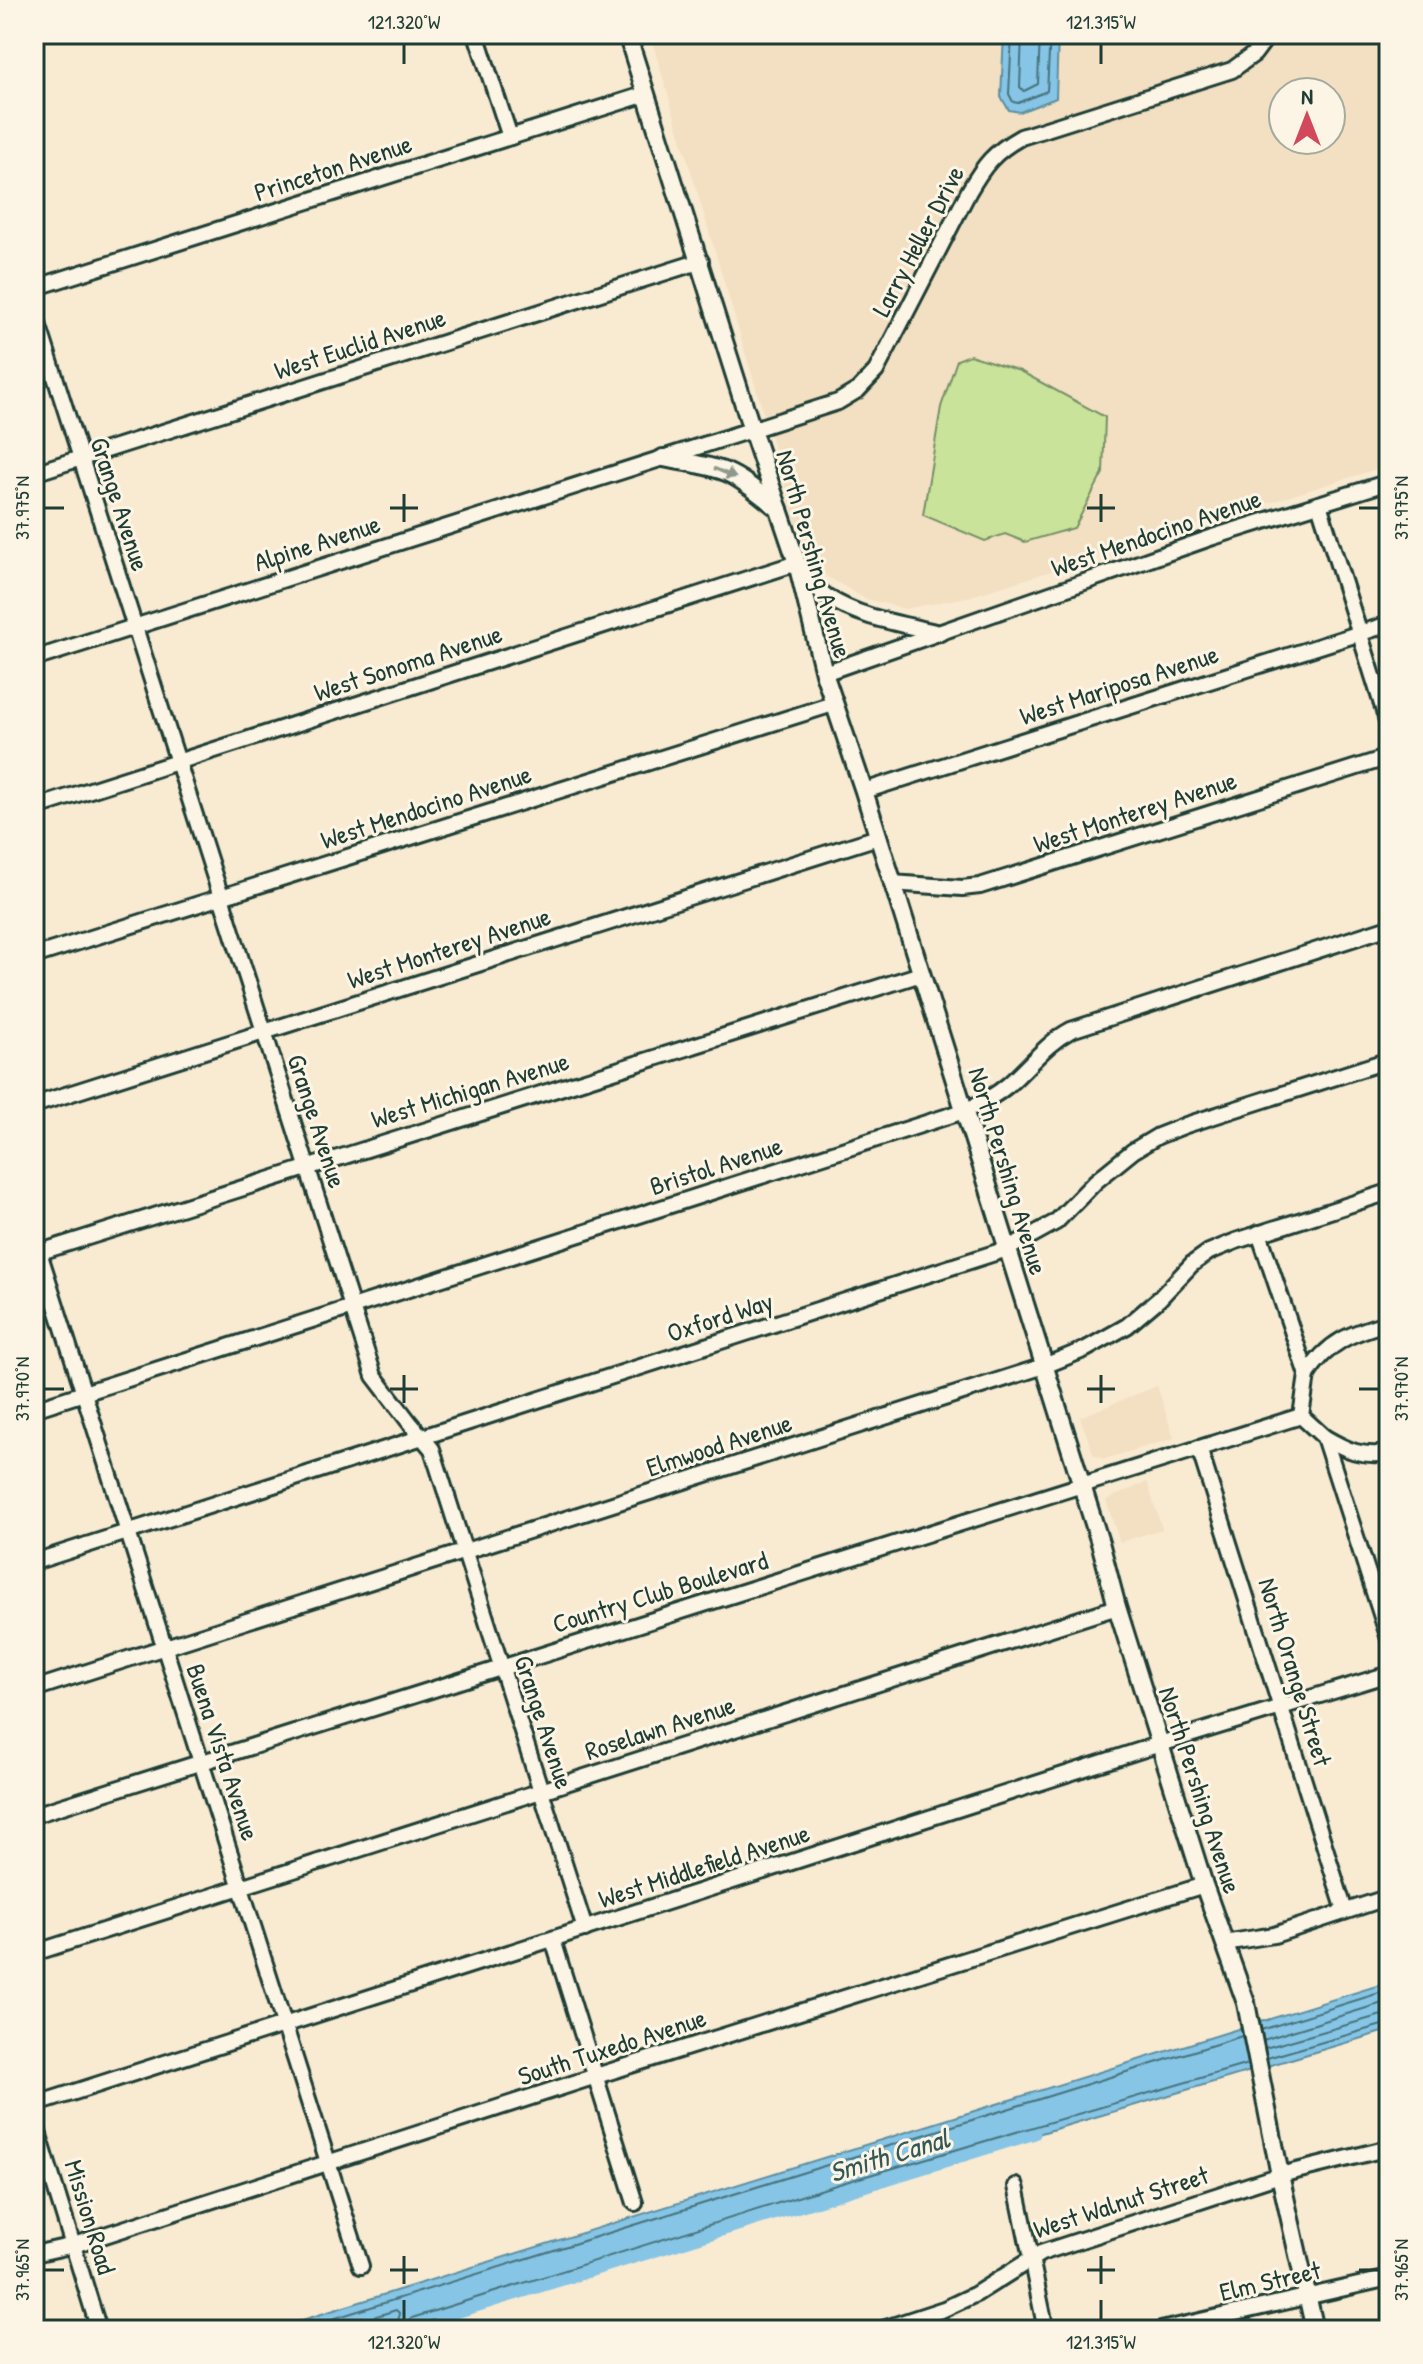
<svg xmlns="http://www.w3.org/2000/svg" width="1423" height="2364" viewBox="0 0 1423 2364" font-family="'Patrick Hand',sans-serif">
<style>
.built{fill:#f3dfc1;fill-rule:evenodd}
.green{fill:#c9e39a;stroke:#749067;stroke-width:2}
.water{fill:#86c5e6;stroke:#5d8f9f;stroke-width:2}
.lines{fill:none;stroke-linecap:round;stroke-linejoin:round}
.shore{stroke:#48737b;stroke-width:2}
.canal{stroke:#86c5e6;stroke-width:11}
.minor-casing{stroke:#1f3d34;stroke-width:20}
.major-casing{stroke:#1f3d34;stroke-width:22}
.minor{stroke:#fcf5e5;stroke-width:14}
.major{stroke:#fcf5e5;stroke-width:16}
.oneway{fill:#8e998c}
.ticks{fill:none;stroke:#1f3d34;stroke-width:3}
.labels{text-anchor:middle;stroke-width:6;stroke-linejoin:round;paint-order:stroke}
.street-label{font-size:26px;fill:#1f3d34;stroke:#fcf5e5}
.water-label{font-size:28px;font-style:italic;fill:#345858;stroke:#fcf5e5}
.neatline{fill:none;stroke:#1f3d34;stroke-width:3}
.ticks-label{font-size:20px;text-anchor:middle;fill:#1f3d34}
</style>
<rect width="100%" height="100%" fill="#f9ead2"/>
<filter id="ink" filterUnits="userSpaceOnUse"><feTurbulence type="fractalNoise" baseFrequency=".0125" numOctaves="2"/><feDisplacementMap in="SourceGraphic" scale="16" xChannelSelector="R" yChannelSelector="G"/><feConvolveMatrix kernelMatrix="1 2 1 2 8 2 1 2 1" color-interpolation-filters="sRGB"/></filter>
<g filter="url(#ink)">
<g class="built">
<path d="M650 34H1389V465L971 596 905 609 864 598 821 573 806 555ZM1283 92H1331V140H1283Z"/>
<polygon points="1157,1386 1174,1438 1104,1459 1094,1455 1080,1417"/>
<polygon points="1147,1482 1162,1529 1120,1542 1106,1500"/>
</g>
<polygon class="green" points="970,355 1020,371 1105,417 1103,473 1074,528 1025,542 1005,534 985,541 923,515 941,407 957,360"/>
<g class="water">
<polygon points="1004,34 1058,34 1056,98 1020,112 1009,110 1001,97"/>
<polygon points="1389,1982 1389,2030 842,2192 402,2330 270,2330"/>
</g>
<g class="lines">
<g class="shore">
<polyline points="1012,34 1009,94 1013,102 1018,103 1047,91 1050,34"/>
<polyline points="1022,34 1020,87 1024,91 1038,84 1040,34"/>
<polyline points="1261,2030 1389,1990"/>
<polyline points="1263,2040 1389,2001"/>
<polyline points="1265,2048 1389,2013"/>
<polyline points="1267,2058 1389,2023"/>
<polyline points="297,2330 1242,2036"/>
<polyline points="331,2330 396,2310 400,2314 395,2330"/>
<polyline points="405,2330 407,2323 412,2318 839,2184 1248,2064"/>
</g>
<polyline class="canal" points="440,2318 1035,2134"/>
<defs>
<g id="minor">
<polyline points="476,34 510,137"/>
<polyline points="34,288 646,94"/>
<polyline points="34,311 374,1376 410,1423 432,1449 585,1929"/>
<polyline points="34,473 701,261"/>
<polyline points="1319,504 1389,727"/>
<path d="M34 659 838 402 858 390 876 371 969 191C984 165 994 152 1021 137L1232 70 1254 54 1269 34"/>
<polyline points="824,673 1213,537 1389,482"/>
<polyline points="864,791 1389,624"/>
<path d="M34 808 797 563C806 573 815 588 826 596 859 618 902 624 940 633"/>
<polyline points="892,883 962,888 980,886 1389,757"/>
<polyline points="34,956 833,704"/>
<polyline points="34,1105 878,837"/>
<polyline points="1259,1233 1307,1375 1301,1416 1324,1437 1389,1639"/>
<polyline points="39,1252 361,2266"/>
<polyline points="34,1254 921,974"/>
<path d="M1307 1375C1328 1341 1352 1333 1389 1322"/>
<path d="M34 1409 964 1111C980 1104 995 1096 1008 1085 1030 1066 1045 1044 1071 1030L1389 927"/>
<path d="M1324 1437C1348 1451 1361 1457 1389 1453"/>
<polyline points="1199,1448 1345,1911"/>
<polyline points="34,1562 1007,1249 1056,1222 1096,1181 1133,1151 1158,1136 1186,1125 1389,1060"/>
<polyline points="34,1689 1044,1366 1086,1349 1127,1326 1159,1299 1192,1264 1209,1252 1236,1241 1389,1192"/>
<polyline points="34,1815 1301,1416"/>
<polyline points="553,1940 635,2203"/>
<polyline points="1224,1943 1274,1935 1389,1897"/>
<polyline points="34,1953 1117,1607"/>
<polyline points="34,2105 1160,1744 1389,1674"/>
<polyline points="34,2119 99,2330"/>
<polyline points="1016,2186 1046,2330"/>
<polyline points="34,2254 74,2245 596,2076 1204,1885"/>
<polyline points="880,2330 944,2309 976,2294 1041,2253 1280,2175 1389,2148"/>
<polyline points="1161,2330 1389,2278"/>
</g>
<g id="major">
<polyline points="627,34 752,430 797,563 824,673 864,791 1101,1546 1117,1607 1204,1885 1246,2003 1280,2175 1315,2330"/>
<path d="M663 458C684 462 706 464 726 472 745 480 762 496 779 509"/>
</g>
</defs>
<use href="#minor" class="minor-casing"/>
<use href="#major" class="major-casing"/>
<use href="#minor" class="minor"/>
<use href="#major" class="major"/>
</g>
<defs><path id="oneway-solid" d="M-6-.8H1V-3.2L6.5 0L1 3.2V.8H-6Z" transform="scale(2)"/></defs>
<use class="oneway" href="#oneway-solid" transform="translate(725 473) rotate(23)"/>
</g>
<path class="ticks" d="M404 44V64M1101 44V64M404 494V522M1101 494V522M44 508H64M390 508H418M1087 508H1115M1359 508H1379M404 1375V1403M1101 1375V1403M44 1389H64M390 1389H418M1087 1389H1115M1359 1389H1379M404 2256V2284M1101 2256V2284M44 2270H64M390 2270H418M1087 2270H1115M1359 2270H1379M404 2300V2320M1101 2300V2320"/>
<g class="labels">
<g class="street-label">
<text transform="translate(333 168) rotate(-18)" y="9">Princeton Avenue</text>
<text transform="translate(918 241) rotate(-62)" y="9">Larry Heller Drive</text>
<text transform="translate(360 344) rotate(-18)" y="9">West Euclid Avenue</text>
<text transform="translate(120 504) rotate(72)" y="9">Grange Avenue</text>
<text transform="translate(1156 533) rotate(-19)" y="9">West Mendocino Avenue</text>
<text transform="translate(317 543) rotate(-18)" y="9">Alpine Avenue</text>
<text transform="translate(814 554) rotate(74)" y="9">North Pershing Avenue</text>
<text transform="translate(408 663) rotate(-18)" y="9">West Sonoma Avenue</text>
<text transform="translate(1119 685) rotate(-18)" y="9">West Mariposa Avenue</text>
<text transform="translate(426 807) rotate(-18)" y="9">West Mendocino Avenue</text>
<text transform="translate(1135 812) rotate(-18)" y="9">West Monterey Avenue</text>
<text transform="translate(449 948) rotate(-18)" y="9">West Monterey Avenue</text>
<text transform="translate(470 1090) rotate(-17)" y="9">West Michigan Avenue</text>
<text transform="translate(317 1121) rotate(72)" y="9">Grange Avenue</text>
<text transform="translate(716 1166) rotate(-18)" y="9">Bristol Avenue</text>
<text transform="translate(1008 1171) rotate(73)" y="9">North Pershing Avenue</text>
<text transform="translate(720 1317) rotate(-18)" y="9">Oxford Way</text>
<text transform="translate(719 1445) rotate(-18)" y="9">Elmwood Avenue</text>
<text transform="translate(660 1592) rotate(-17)" y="9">Country Club Boulevard</text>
<text transform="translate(1295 1672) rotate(73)" y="9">North Orange Street</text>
<text transform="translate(544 1722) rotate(72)" y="9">Grange Avenue</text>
<text transform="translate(660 1728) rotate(-18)" y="9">Roselawn Avenue</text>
<text transform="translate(223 1752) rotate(72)" y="9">Buena Vista Avenue</text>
<text transform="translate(1200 1790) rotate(72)" y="9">North Pershing Avenue</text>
<text transform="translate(704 1866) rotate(-18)" y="9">West Middlefield Avenue</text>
<text transform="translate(612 2047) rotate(-18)" y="9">South Tuxedo Avenue</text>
<text transform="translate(1121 2202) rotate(-18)" y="9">West Walnut Street</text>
<text transform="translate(90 2217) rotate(73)" y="9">Mission Road</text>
<text transform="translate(1270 2281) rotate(-13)" y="9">Elm Street</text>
</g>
<g class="water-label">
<text transform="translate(889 2155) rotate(-17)" y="10">Smith Canal</text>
</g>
</g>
<rect width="1423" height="2364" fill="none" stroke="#fcf5e5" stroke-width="88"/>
<g transform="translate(1307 116)"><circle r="38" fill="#fcf5e5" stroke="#a4ab9e" stroke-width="2"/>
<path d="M0-6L14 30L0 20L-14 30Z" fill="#d1495b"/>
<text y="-12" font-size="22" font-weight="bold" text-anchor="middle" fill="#1f3d34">N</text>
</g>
<rect x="44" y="44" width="1335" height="2276" class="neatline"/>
<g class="ticks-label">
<text x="404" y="29">121.320°W</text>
<text x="1101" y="29">121.315°W</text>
<text transform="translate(22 508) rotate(-90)" y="7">37.975°N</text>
<text transform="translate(1401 508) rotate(-90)" y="7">37.975°N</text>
<text transform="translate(22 1389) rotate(-90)" y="7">37.970°N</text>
<text transform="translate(1401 1389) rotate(-90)" y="7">37.970°N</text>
<text transform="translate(22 2270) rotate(-90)" y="7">37.965°N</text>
<text transform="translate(1401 2270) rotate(-90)" y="7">37.965°N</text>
<text x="404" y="2349">121.320°W</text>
<text x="1101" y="2349">121.315°W</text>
</g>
</svg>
